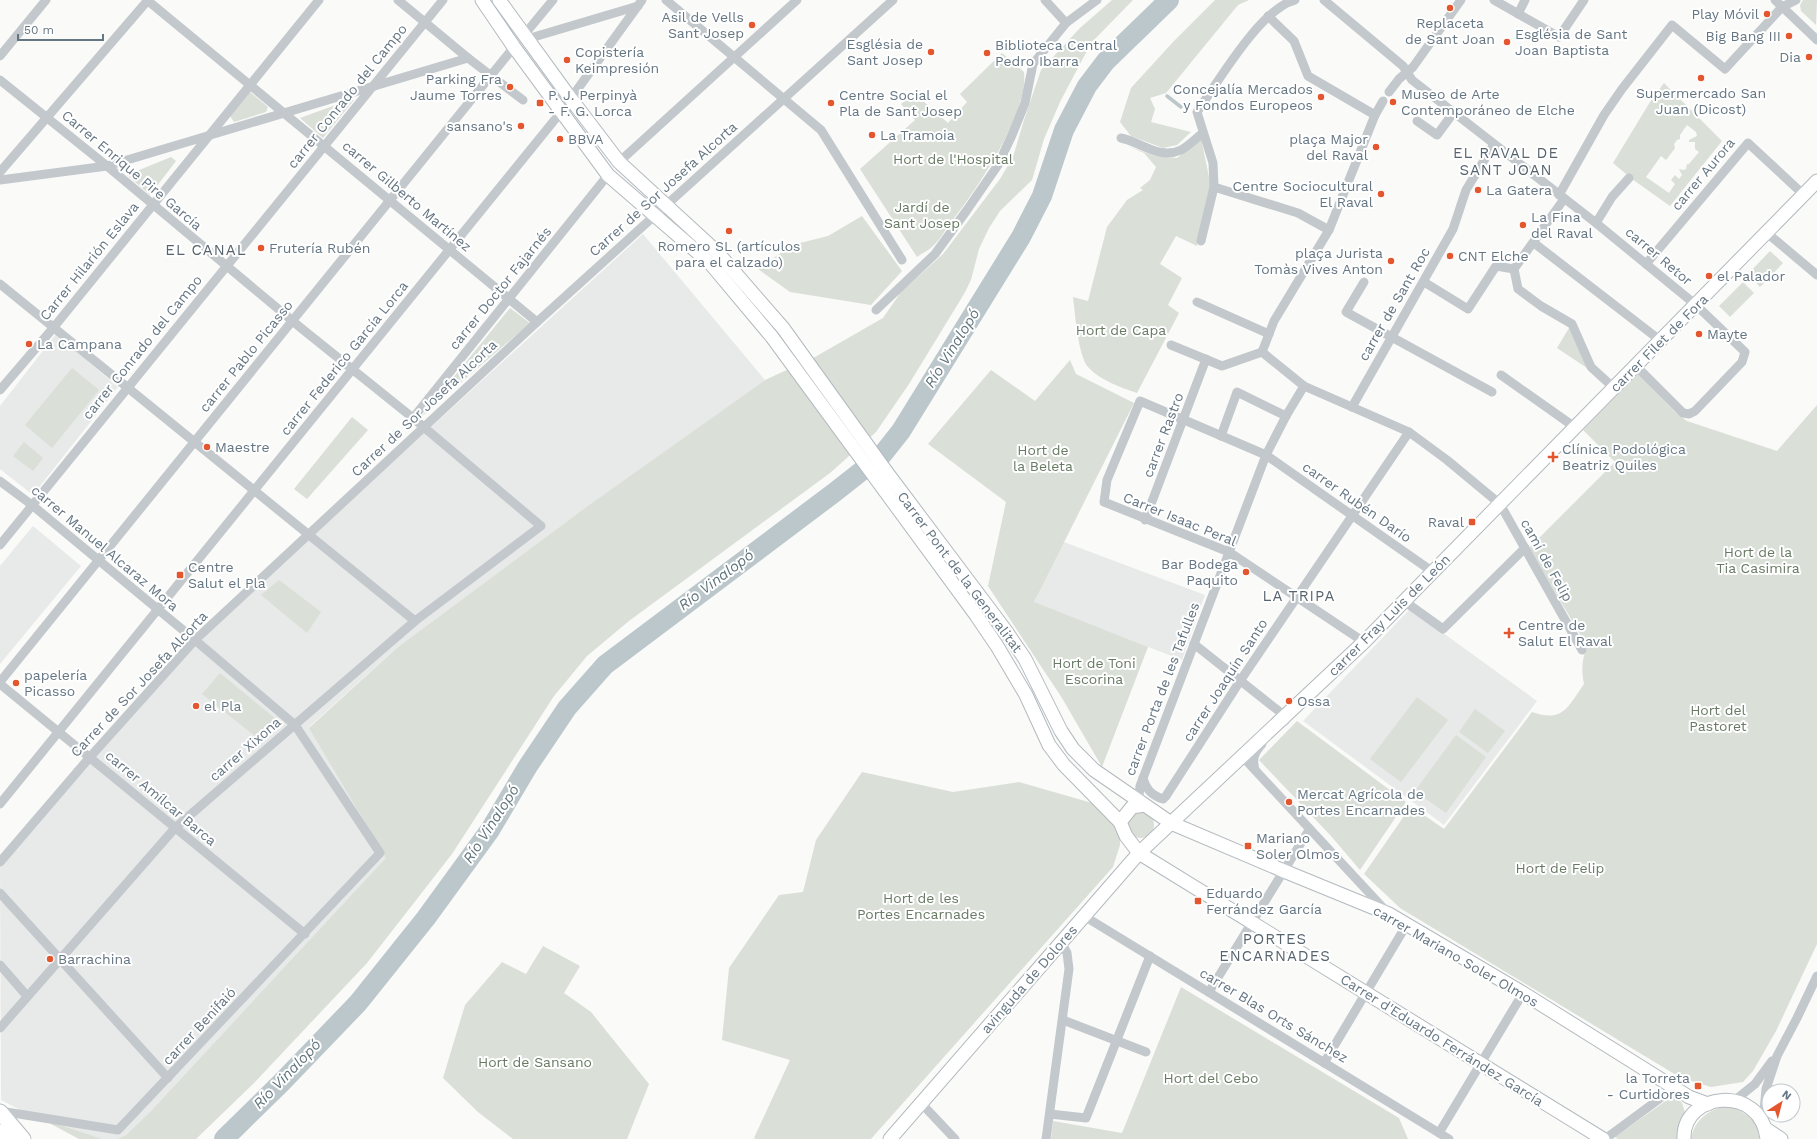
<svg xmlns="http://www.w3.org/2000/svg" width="1817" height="1139" viewBox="0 0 1817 1139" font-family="'Work Sans',sans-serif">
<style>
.built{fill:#e8e9e9}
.green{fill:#dadfd7;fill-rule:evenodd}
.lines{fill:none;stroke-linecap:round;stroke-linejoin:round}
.stream{stroke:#bbc7cb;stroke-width:3.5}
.river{stroke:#bbc7cb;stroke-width:20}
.secondary-casing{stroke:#b3babf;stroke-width:15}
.primary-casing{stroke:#b5babe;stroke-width:17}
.street{stroke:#c3c8cc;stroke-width:9}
.secondary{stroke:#fff;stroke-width:13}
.primary{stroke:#fff;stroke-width:15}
.poi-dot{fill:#e4572e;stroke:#fff;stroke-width:1.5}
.labels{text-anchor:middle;stroke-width:4;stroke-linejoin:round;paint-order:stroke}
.poi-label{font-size:14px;fill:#657683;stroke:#fff;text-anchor:start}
.street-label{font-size:14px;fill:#657683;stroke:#fff}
.park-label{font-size:14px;fill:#687a64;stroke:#fff}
.neighbourhood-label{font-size:15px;letter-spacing:1px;fill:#57646e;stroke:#fff}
.water-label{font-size:15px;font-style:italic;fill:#60757c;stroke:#fff}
</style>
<rect width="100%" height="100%" fill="#fafaf8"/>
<g class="built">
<polygon points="643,234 765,380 589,505 398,647 309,727 392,853 151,1111 126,1135 117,1139 103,1139 30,1115 1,1100 0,863 184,652"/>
<polygon points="56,334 118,387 33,495 0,469 0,406"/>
<polygon points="33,526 81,566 0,664 0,566"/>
<polygon points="1064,542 1205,595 1182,660 1034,603 1054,555"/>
<polygon points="1410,609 1537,701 1444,825 1303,721"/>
</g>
<g class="green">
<polygon points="1112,0 1133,0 1091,43 1060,102 1044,139 1032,180 1000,211 989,228 979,249 971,280 964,294 909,384 876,432 830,473 629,621 587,656 554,696 452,854 367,963 254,1083 196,1139 117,1139 126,1135 151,1111 386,858 309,728 398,647 589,505 765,380 815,357 883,318 901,292 943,254 1000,179 1013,157 1024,120 1041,70 1080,28"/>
<polygon points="1215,0 1249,0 1238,5 1166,93 1150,98 1155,109 1151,122 1191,132 1177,145 1163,148 1131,136 1120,122 1131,88 1174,41"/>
<polygon points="1803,0 1817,0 1816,25 1801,11 1800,5"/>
<path d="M1002 53 1024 72C1029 114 975 192 949 225 944 232 939 241 932 247 928 251 922 253 917 257L860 169 915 120 901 104 914 93 948 123 967 102 960 94Z"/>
<path d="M1664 83 1722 141 1670 206 1632 179 1613 163 1650 102ZM1687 125 1696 132 1697 136 1689 140V142H1695V149L1699 152 1689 164H1687L1686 169 1684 170 1679 169 1682 175 1679 179 1675 175 1671 180 1675 184 1669 193 1646 177 1661 156 1666 160 1675 148 1674 144 1677 140 1680 139V135Z"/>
<polygon points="250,92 268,107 266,112 234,122 230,116"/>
<polygon points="352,99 354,100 323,138 300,118"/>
<path d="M1201 138 1211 187 1197 246 1176 236 1160 264 1182 278 1168 305 1179 313 1137 393C1120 387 1101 381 1088 367 1078 355 1075 313 1073 297L1088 301 1107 227 1127 200 1143 190 1140 188 1150 180 1156 167 1144 153 1128 146 1155 156 1177 158Z"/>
<polygon points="171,157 176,161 150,195 127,175"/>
<polygon points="862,216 902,271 871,305 790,292 758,269 792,245 828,236"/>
<polygon points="1770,251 1783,263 1760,287 1748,274"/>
<polygon points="1743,282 1754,293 1730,317 1719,306"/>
<polygon points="510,308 530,323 421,417"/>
<polygon points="1569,328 1590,370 1557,348"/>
<polygon points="1070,360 1076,374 1134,403 1034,602 1148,647 1102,767 1062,698 988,586 1006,502 928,444 991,370 1035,401"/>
<polygon points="72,368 99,390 52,448 25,425"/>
<path d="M1638 374 1675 412 1687 421 1777 451 1817 405V944L1776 1031 1753 1071 1743 1082 1711 1087 1681 1078 1400 908 1364 874 1411 806 1444 829 1532 712C1563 723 1568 707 1584 684 1581 669 1582 660 1587 646L1529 548 1615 462 1583 430Z"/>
<polygon points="352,417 368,430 307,499 294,489"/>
<polygon points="24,442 43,458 33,471 13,456"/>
<polygon points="279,580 321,612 307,633 261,595"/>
<polygon points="220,673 277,720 259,739 202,694"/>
<polygon points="1417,697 1448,720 1401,782 1370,759"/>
<polygon points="1475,709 1505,731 1488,753 1459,732"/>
<polygon points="1297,721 1406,802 1360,870 1331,836 1259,760"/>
<polygon points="1456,735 1486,757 1446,813 1415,791"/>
<polygon points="862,772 953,792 1019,782 1099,805 1116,825 1120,836 1120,845 1113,867 871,1139 756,1139 754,1138 790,1060 722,1040 729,968 779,895 803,892 816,840"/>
<circle cx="1141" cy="825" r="13"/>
<polygon points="543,946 580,966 564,993 591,1012 649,1084 627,1139 513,1139 478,1112 443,1078 465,1005 502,962 526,974"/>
<polygon points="1181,987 1399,1118 1408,1139 1051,1139 1053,1121 1122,1133"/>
<polygon points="1674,1095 1682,1103 1686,1116 1680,1127 1677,1139 1618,1139 1615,1137"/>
<path d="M1727 1106C1743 1111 1760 1120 1759 1139H1691C1694 1120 1709 1109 1727 1106Z"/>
<polygon points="51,1122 103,1139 79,1139 51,1124"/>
</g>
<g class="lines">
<polyline class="stream" points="1167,96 1181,107"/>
<polyline class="river" points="224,1139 282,1082 358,1003 426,918 490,830 528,766 567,708 605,665 835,492 882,455 901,431 1021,237 1042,196 1064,130 1087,86 1106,61 1169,0"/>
<defs>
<g id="secondary">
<polyline points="482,0 514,47 608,175 710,263 772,337 976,615 997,646 1026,695 1049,745 1064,765 1120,822 1126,836 1139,853 1603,1139"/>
<polyline points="499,0 571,99 619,162 717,252 783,328 888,474 1006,631 1025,659 1061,731 1073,749 1094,770 1171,823 1284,871 1389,914 1523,993 1689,1097 1708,1104"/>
<polyline points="1120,822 1132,807 1144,805"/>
<polyline points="1766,1129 1781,1139"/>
<polyline points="890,1139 1139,853 1364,642 1817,181"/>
<path d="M1684 1139C1682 1092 1761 1083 1767 1139"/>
</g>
<g id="primary">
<polyline points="0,1112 23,1139"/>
<polyline points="0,1132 6,1139"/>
</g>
</defs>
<use href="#secondary" class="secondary-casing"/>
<use href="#primary" class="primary-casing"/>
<g class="street">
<polyline points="147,0 537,322"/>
<polyline points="398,0 468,58 523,100"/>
<polyline points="666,0 821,130 902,260"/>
<polyline points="1045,0 1066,23"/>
<polyline points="1324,0 1403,66 1412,80 1596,223 1696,305 1745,352 1742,362 1695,411 1689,414 1683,413 1636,366"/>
<polyline points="1494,0 1559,37 1584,0"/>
<polyline points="1775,0 1817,40"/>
<polyline points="1518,14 1525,0"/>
<polyline points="1268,16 1294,41 1308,76 1375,115"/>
<polyline points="524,35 553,0"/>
<polyline points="527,39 638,6"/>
<polyline points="0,56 46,0"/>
<polyline points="0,80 107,166 301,328 413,418 541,526 415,621 175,828 0,1028"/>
<polyline points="1389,92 1399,79 1413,67 1461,0"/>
<polyline points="1417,121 1437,135 1454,112"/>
<path d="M1121 138C1141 142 1159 160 1181 150 1189 146 1196 138 1203 133"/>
<polyline points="619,162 797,0"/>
<polyline points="0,172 148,0"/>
<polyline points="0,180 107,166 468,58"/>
<polyline points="1214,187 1298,213 1329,230"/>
<polyline points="1559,195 1604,115 1622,89 1672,25 1725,69 1782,7 1796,0"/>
<polyline points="1564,199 1514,269 1518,289 1541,306 1572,324 1591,367 1614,388"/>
<polyline points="1596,223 1612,197 1629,178"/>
<polyline points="1767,233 1817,275"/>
<path d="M1201 241 1214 187 1213 163 1197 112C1218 82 1261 8 1295 0"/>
<polyline points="1534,243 1661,341"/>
<polyline points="1646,264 1748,143 1804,195"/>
<polyline points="1364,282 1346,312 1492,392"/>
<polyline points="1424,282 1468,309 1496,266 1514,269"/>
<polyline points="0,284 415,621"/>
<polyline points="1197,302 1269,334"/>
<polyline points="876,310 935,254 967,210 998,165 1012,135 1025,103 1033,64 1066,23 1097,0"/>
<polyline points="1171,345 1222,366 1262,352"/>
<polyline points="1262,352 1304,386 1409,432 1447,460 1500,504 1582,650"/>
<polyline points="1262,352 1274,321 1329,230 1375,115 1383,101"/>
<polyline points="1501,375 1576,428"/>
<polyline points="0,390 54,327 319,0"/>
<polyline points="1352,407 1453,229 1466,190 1494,144"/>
<polyline points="413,418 608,175"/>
<polyline points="1221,436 1237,392 1286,416"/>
<polyline points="0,481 32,505 195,640 295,725 380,853 118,1130 0,1111"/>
<polyline points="1145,520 1206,359"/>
<polyline points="0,545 443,0"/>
<polyline points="1404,601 1443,629 1525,548"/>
<polyline points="1364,642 1229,552 1104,502 1107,480 1140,401 1266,455 1433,572"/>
<polyline points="1194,644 1285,716 1285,721"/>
<polyline points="0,682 514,47"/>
<polyline points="0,684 305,934"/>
<polyline points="1242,756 1387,912"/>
<path d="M1255 770C1252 759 1254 753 1262 744"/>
<path d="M1143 778C1146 789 1151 795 1163 799L1166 796 1240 681 1409 432"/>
<polyline points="0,804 561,112 642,0"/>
<polyline points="1143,804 1139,796 1140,786 1266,455 1286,416 1304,386"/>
<polyline points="0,862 90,757 195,640 537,322 893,0"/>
<polyline points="0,893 168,1078"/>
<polyline points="1084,916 1449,1139"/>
<polyline points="0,965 27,996"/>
<polyline points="1209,992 1309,830"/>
<polyline points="1063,1020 1146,1052"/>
<polyline points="1324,1063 1407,924"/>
<polyline points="1734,1101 1755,1084 1772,1061"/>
<polyline points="921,1103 955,1139"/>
<polyline points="1050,1114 1086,1118 1150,956"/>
<polyline points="1763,1123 1766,1089 1777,1056 1797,1018 1817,976"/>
<polyline points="1439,1133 1523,993"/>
<polyline points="1046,1139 1069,969 1067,953 1061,942"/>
<polyline points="1605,1139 1674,1088"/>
</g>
<use href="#secondary" class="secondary"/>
<use href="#primary" class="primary"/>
</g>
<g class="poi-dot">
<circle cx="1450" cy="8" r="4"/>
<circle cx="1767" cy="14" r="4"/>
<circle cx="752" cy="25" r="4"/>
<circle cx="1789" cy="36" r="4"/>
<circle cx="1507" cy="42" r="4"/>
<circle cx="931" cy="52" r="4"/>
<circle cx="987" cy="53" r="4"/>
<circle cx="1809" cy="57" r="4"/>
<circle cx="567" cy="60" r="4"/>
<circle cx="1701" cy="78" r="4"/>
<circle cx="510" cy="87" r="4"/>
<circle cx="1321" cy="97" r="4"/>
<circle cx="1393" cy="102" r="4"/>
<rect x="536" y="99" width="8" height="8" rx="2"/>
<circle cx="831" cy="103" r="4"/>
<circle cx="521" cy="126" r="4"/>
<circle cx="872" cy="135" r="4"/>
<circle cx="560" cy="139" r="4"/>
<circle cx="1376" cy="147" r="4"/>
<circle cx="1478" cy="190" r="4"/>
<circle cx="1381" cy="194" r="4"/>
<circle cx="1523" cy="225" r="4"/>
<circle cx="729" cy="231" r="4"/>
<circle cx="261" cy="248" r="4"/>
<circle cx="1450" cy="256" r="4"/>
<circle cx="1391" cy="261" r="4"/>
<circle cx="1709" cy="276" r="4"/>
<circle cx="1699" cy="334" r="4"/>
<circle cx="29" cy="344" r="4"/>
<circle cx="207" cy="447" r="4"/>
<path d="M1551 451h4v4h4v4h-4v4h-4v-4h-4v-4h4z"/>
<rect x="1468" y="518" width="8" height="8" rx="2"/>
<circle cx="1246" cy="572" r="4"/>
<rect x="176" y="571" width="8" height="8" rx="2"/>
<path d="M1507 627h4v4h4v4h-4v4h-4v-4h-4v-4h4z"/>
<circle cx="16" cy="683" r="4"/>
<circle cx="1289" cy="701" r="4"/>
<circle cx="196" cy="706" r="4"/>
<circle cx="1289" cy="802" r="4"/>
<rect x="1244" y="842" width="8" height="8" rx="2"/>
<rect x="1194" y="897" width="8" height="8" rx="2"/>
<circle cx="50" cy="959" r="4"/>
<rect x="1694" y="1082" width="8" height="8" rx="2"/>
</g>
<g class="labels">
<g class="poi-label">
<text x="1759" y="19" text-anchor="end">Play Móvil</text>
<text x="744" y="22" text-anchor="end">Asil de Vells<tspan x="744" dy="16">Sant Josep</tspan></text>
<text x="1450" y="28" text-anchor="middle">Replaceta<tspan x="1450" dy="16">de Sant Joan</tspan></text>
<text x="1515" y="39">Església de Sant<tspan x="1515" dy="16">Joan Baptista</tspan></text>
<text x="1781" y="41" text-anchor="end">Big Bang III</text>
<text x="923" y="49" text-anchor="end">Església de<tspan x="923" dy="16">Sant Josep</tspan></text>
<text x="995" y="50">Biblioteca Central<tspan x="995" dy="16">Pedro Ibarra</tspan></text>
<text x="575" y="57">Copistería<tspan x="575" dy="16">Keimpresión</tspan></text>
<text x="1801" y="62" text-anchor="end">Dia</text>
<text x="502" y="84" text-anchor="end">Parking Fra<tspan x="502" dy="16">Jaume Torres</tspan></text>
<text x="1313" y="94" text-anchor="end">Concejalía Mercados<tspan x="1313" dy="16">y Fondos Europeos</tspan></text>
<text x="1701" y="98" text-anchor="middle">Supermercado San<tspan x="1701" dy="16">Juan (Dicost)</tspan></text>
<text x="1401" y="99">Museo de Arte<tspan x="1401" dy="16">Contemporáneo de Elche</tspan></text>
<text x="548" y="100">P. J. Perpinyà<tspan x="548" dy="16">- F. G. Lorca</tspan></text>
<text x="839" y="100">Centre Social el<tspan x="839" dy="16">Pla de Sant Josep</tspan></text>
<text x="513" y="131" text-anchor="end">sansano's</text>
<text x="880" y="140">La Tramoia</text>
<text x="568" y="144">BBVA</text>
<text x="1368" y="144" text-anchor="end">plaça Major<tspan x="1368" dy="16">del Raval</tspan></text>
<text x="1373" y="191" text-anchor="end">Centre Sociocultural<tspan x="1373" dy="16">El Raval</tspan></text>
<text x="1486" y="195">La Gatera</text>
<text x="1531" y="222">La Fina<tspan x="1531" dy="16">del Raval</tspan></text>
<text x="729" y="251" text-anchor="middle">Romero SL (artículos<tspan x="729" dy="16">para el calzado)</tspan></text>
<text x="269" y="253">Frutería Rubén</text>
<text x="1383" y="258" text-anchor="end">plaça Jurista<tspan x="1383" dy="16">Tomàs Vives Anton</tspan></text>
<text x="1458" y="261">CNT Elche</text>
<text x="1717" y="281">el Palador</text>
<text x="1707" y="339">Mayte</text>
<text x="37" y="349">La Campana</text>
<text x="215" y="452">Maestre</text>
<text x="1562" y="454">Clínica Podológica<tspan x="1562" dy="16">Beatriz Quiles</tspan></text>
<text x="1464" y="527" text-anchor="end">Raval</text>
<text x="1238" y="569" text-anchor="end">Bar Bodega<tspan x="1238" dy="16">Paquito</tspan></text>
<text x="188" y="572">Centre<tspan x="188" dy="16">Salut el Pla</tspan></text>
<text x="1518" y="630">Centre de<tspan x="1518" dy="16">Salut El Raval</tspan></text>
<text x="24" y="680">papelería<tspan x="24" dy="16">Picasso</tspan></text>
<text x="1297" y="706">Ossa</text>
<text x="204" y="711">el Pla</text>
<text x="1297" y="799">Mercat Agrícola de<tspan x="1297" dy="16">Portes Encarnades</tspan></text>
<text x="1256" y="843">Mariano<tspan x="1256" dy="16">Soler Olmos</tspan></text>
<text x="1206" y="898">Eduardo<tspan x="1206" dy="16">Ferrández García</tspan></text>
<text x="58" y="964">Barrachina</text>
<text x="1690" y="1083" text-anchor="end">la Torreta<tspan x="1690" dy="16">- Curtidores</tspan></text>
</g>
<g class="street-label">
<text transform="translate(347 96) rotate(-51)" y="5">carrer Conrado del Campo</text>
<text transform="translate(132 170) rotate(40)" y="5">Carrer Enrique Pire García</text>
<text transform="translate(1703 174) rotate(-50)" y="5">carrer Aurora</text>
<text transform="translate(663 189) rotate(-42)" y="5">Carrer de Sor Josefa Alcorta</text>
<text transform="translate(407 196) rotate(40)" y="5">carrer Gilberto Martínez</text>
<text transform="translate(1659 256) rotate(40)" y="5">carrer Retor</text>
<text transform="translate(89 261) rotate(-51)" y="5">Carrer Hilarión Eslava</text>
<text transform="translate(500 288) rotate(-51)" y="5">carrer Doctor Fajarnés</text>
<text transform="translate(1394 304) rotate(-60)" y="5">carrer de Sant Roc</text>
<text transform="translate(1659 343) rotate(-45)" y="5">carrer Filet de Fora</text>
<text transform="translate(142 347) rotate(-51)" y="5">carrer Conrado del Campo</text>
<text transform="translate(246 356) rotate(-51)" y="5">carrer Pablo Picasso</text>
<text transform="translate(344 358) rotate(-51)" y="5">carrer Federico García Lorca</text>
<text transform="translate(424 408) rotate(-43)" y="5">Carrer de Sor Josefa Alcorta</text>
<text transform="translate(1163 435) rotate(-69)" y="5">carrer Rastro</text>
<text transform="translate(1357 502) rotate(35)" y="5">carrer Rubén Darío</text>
<text transform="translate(1180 519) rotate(22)" y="5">Carrer Isaac Peral</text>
<text transform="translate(105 548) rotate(40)" y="5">carrer Manuel Alcaraz Mora</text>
<text transform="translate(1547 560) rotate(61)" y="5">camí de Felip</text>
<text transform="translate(960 572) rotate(53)" y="5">Carrer Pont de la Generalitat</text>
<text transform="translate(1389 615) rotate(-45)" y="5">carrer Fray Luis de León</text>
<text transform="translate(1225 680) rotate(-57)" y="5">carrer Joaquín Santo</text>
<text transform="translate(139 684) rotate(-47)" y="5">Carrer de Sor Josefa Alcorta</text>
<text transform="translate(1162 689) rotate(-69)" y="5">carrer Porta de les Tafulles</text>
<text transform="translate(245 749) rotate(-41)" y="5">carrer Xixona</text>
<text transform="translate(161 798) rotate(40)" y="5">carrer Amílcar Barca</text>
<text transform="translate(1456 956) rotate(30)" y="5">carrer Mariano Soler Olmos</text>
<text transform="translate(1029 979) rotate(-49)" y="5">avinguda de Dolores</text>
<text transform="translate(1274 1015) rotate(31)" y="5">carrer Blas Orts Sánchez</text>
<text transform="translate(199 1026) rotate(-47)" y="5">carrer Benifaió</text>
<text transform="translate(1442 1040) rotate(32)" y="5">Carrer d'Eduardo Ferrández García</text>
</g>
<g class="park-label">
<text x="953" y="164">Hort de l'Hospital</text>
<text x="922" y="212">Jardí de<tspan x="922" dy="16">Sant Josep</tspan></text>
<text x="1121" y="335">Hort de Capa</text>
<text x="1043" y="455">Hort de<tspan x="1043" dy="16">la Beleta</tspan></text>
<text x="1758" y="557">Hort de la<tspan x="1758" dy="16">Tia Casimira</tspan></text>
<text x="1094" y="668">Hort de Toni<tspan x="1094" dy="16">Escorina</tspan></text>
<text x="1718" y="715">Hort del<tspan x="1718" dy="16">Pastoret</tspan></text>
<text x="1560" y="873">Hort de Felip</text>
<text x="921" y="903">Hort de les<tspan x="921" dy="16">Portes Encarnades</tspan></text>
<text x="535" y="1067">Hort de Sansano</text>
<text x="1211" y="1083">Hort del Cebo</text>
</g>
<g class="neighbourhood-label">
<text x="1506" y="158">EL RAVAL DE<tspan x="1506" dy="17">SANT JOAN</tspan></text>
<text x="206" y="255">EL CANAL</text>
<text x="1299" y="601">LA TRIPA</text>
<text x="1275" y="944">PORTES<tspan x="1275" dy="17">ENCARNADES</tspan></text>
</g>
<g class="water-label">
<text transform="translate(952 348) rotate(-58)" y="5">Río Vinalopó</text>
<text transform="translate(716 580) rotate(-37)" y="5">Río Vinalopó</text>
<text transform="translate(491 824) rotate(-57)" y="5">Río Vinalopó</text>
<text transform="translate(287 1074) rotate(-46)" y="5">Río Vinalopó</text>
</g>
</g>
<g transform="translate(1781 1103) rotate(36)"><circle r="19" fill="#ffffff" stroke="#c1c8cd"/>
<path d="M0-3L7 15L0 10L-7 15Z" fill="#e4572e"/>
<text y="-6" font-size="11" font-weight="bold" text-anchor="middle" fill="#657683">N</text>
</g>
<path d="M18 34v6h85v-6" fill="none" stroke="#657683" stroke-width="2"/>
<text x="24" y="34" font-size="12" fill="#657683" stroke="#ffffff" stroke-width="3" paint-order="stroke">50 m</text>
</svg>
